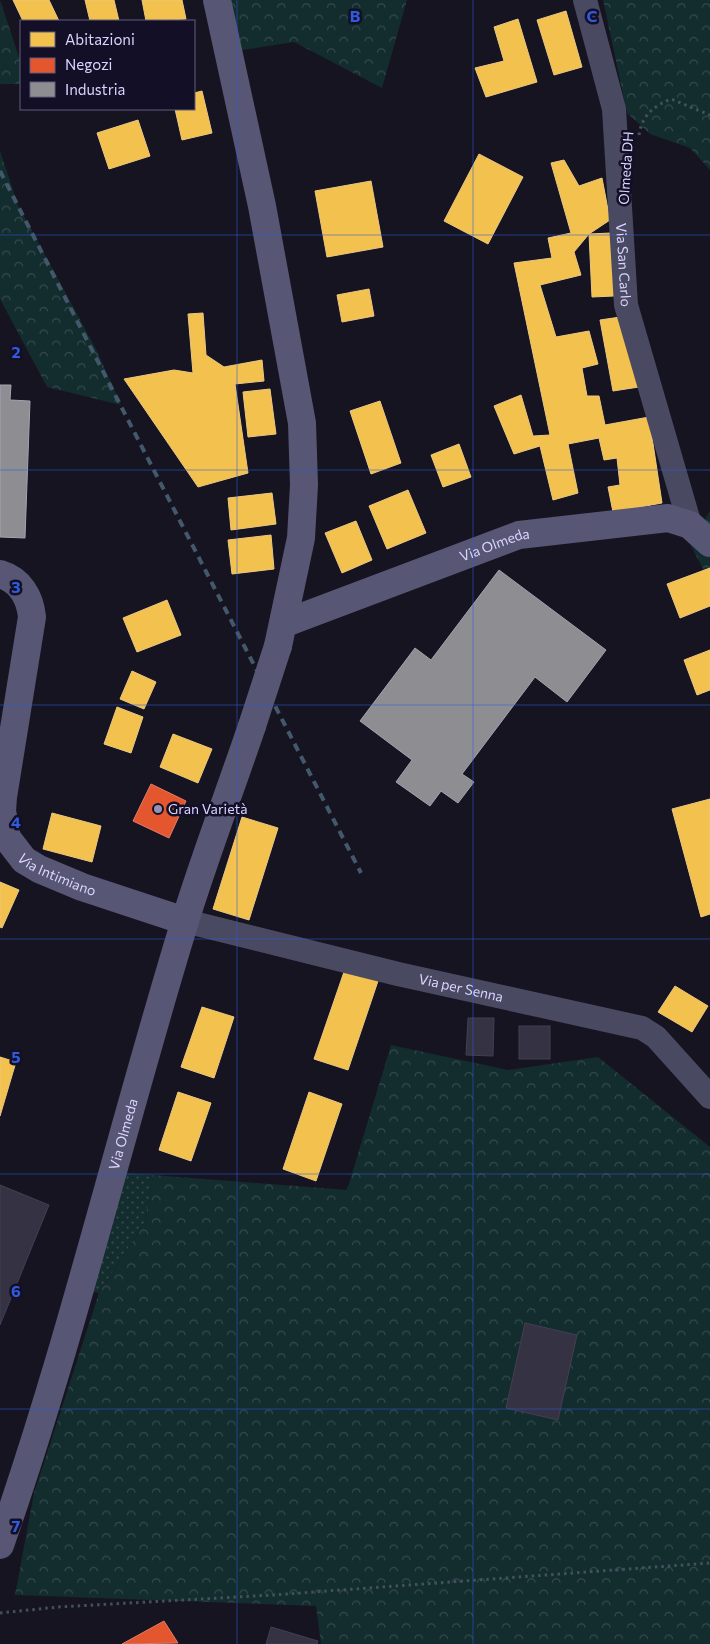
<svg xmlns="http://www.w3.org/2000/svg" width="710" height="1644" viewBox="0 0 710 1644" font-family="Commissioner,sans-serif">
<style>
.grass{fill:url(#grass-dots)}
.forest{fill:url(#forest-crowns)}
.homes{fill:#f2c14e;stroke:#eac783}
.shops{fill:#e4572e;stroke:#e17c6d}
.industry{fill:#8d8d92;stroke:#a4a2b3}
.building{fill:#343243;stroke:#433f54}
.lines{fill:none;stroke-linecap:round;stroke-linejoin:round}
.path{stroke:#44505f;stroke-width:3;stroke-dasharray:2.5 4;stroke-linecap:butt}
.street{stroke:#4a4962;stroke-width:24}
.secondary{stroke:#575674;stroke-width:28}
.rail{stroke:#43596b;stroke-width:4;stroke-dasharray:8 6;stroke-linecap:butt}
.secondary-bridge{stroke:#575674;stroke-width:28}
.grid{fill:none;stroke:#305bdc;stroke-width:1;stroke-opacity:0.55}
.poi-dot{fill:#9591b1;stroke:#130f26;stroke-width:2}
.labels{text-anchor:middle;stroke-width:5;stroke-linejoin:round;paint-order:stroke}
.street-label{font-size:14px;fill:#d9d4ff;stroke:#130f26}
.poi-label{font-size:14px;fill:#d9d4ff;stroke:#130f26;text-anchor:start}
.grid-label{font-size:16px;text-anchor:middle;font-weight:bold;fill:#305bdc;stroke:#130f26;stroke-width:5;stroke-linejoin:round;paint-order:stroke}
</style>
<defs>
<pattern id="grass-dots" width="8" height="8" patternUnits="userSpaceOnUse" patternTransform="scale(1.25)"><rect width="8" height="8" fill="#132c2d"/><path d="M2 2h.1M6 6h.1" fill="none" stroke="#354a4c" stroke-width="1.8" stroke-linecap="round"/></pattern>
<pattern id="forest-crowns" width="20" height="18" patternUnits="userSpaceOnUse" patternTransform="scale(1.25)"><rect width="20" height="18" fill="#132c2d"/><path d="M2 6a3 3 0 1 1 6 0M12 15a3 3 0 1 1 6 0" fill="none" stroke="#354a4c"/></pattern>
</defs>
<rect width="100%" height="100%" fill="#161421"/>
<polygon class="grass" points="125,1173 153,1175 145,1222 99,1293 90,1291"/>
<g class="forest">
<polygon points="0,0 21,63 21,84 0,84"/>
<polygon points="227,0 407,0 382,88 294,42 236,51"/>
<polygon points="603,0 710,0 710,170 690,148 650,134 627,113"/>
<polygon points="0,151 18,205 97,351 121,405 47,387 0,299"/>
<polygon points="710,511 710,582 690,544"/>
<polygon points="391,1045 508,1070 598,1057 710,1147 710,1644 321,1644 316,1606 15,1595 34,1493 99,1293 145,1222 153,1175 347,1190"/>
</g>
<g class="homes">
<polygon points="13,0 49,0 59,21 23,21"/>
<polygon points="85,0 114,0 119,21 90,21"/>
<polygon points="142,0 182,0 186,19 146,21"/>
<polygon points="566,11 582,67 554,75 537,20"/>
<polygon points="518,19 537,82 486,97 475,68 504,61 494,27"/>
<polygon points="202,91 212,133 182,140 175,109 194,109 194,93"/>
<polygon points="138,120 150,156 109,169 97,133"/>
<polygon points="479,154 523,177 488,244 444,221"/>
<polygon points="564,160 579,186 602,178 610,220 589,234 574,252 581,275 540,285 556,337 589,331 598,364 582,368 587,396 599,396 605,425 649,417 662,503 613,512 608,487 620,485 617,458 604,460 599,438 568,444 578,493 553,500 540,446 514,454 494,406 521,395 533,436 550,435 514,263 552,258 548,238 571,233 551,163"/>
<polygon points="371,181 383,247 327,257 315,191"/>
<polygon points="611,233 614,296 592,297 589,234"/>
<polygon points="369,289 374,316 342,322 337,295"/>
<polygon points="203,313 206,355 224,367 262,360 264,381 235,384 248,473 198,487 124,379 174,370 193,373 188,314"/>
<polygon points="627,316 639,387 613,391 600,320"/>
<polygon points="270,389 276,434 248,437 243,392"/>
<polygon points="380,401 401,463 371,474 350,411"/>
<polygon points="459,444 471,477 443,487 431,455"/>
<polygon points="408,490 426,533 387,549 369,506"/>
<polygon points="272,493 276,524 231,530 228,498"/>
<polygon points="356,521 372,560 342,573 325,533"/>
<polygon points="271,535 274,569 232,574 228,540"/>
<polygon points="710,568 710,606 680,618 667,584"/>
<polygon points="167,600 181,635 137,652 123,618"/>
<polygon points="710,650 710,690 697,695 684,660"/>
<polygon points="132,671 156,682 144,709 120,699"/>
<polygon points="117,707 143,717 131,753 104,744"/>
<polygon points="173,734 212,749 198,783 160,767"/>
<polygon points="710,799 710,914 701,917 672,809"/>
<polygon points="52,813 101,826 92,862 43,849"/>
<polygon points="242,817 278,828 249,920 213,909"/>
<polygon points="0,882 19,890 2,928 0,927"/>
<polygon points="345,969 378,981 348,1070 314,1059"/>
<polygon points="675,986 708,1006 692,1032 658,1012"/>
<polygon points="202,1007 234,1017 214,1078 181,1067"/>
<polygon points="0,1057 16,1062 0,1116"/>
<polygon points="178,1092 211,1103 191,1161 159,1150"/>
<polygon points="309,1092 342,1104 316,1181 283,1169"/>
</g>
<g class="shops">
<polygon points="151,784 186,801 169,838 133,821"/>
<polygon points="164,1621 178,1643 122,1644"/>
</g>
<g class="industry">
<polygon points="0,385 11,385 10,400 30,401 25,538 0,537"/>
<polygon points="499,570 606,650 567,702 535,677 462,774 474,782 458,803 441,791 430,806 396,782 412,760 360,721 415,648 431,660"/>
</g>
<g class="building">
<polygon points="468,1018 494,1018 493,1056 466,1055"/>
<rect x="519" y="1026" width="31" height="33"/>
<polygon points="0,1185 49,1205 0,1325"/>
<polygon points="525,1323 577,1335 558,1420 506,1408"/>
<polygon points="271,1627 318,1641 317,1644 266,1644"/>
</g>
<g class="lines">
<g class="path">
<path d="M639 135C642 115 654 106 671 99L710 115"/>
<polyline points="0,1613 58,1607 273,1595 710,1563"/>
</g>
<g class="street">
<path id="s1" d="M585 0 614 109 626 305 690 525"/>
<path id="s2" d="M185 921 398 974 642 1028 656 1037 710 1097"/>
</g>
<g class="secondary">
<polyline points="217,0 262,206 302,423 304,485 301,538 278,646"/>
<path id="s3" d="M0 574C20 580 30 597 32 617L3 797 2 811 7 838 24 860 39 869 82 887 185 921"/>
<path id="s4" d="M283 624 519 535 668 518 690 525 710 543"/>
<path id="s5" d="M0 1545C72 1340 121 1129 185 921 205 856 230 791 252 726"/>
</g>
<polyline class="rail" points="0,171 361,873"/>
<polyline class="secondary-bridge" points="252,726 278,646"/>
</g>
<path class="grid" d="M237 0V1644M473 0V1644M0 235H710M0 470H710M0 705H710M0 939H710M0 1174H710M0 1409H710"/>
<circle class="poi-dot" cx="158" cy="809" r="5"/>
<g class="labels">
<g class="street-label">
<text transform="translate(626 168) rotate(-86)" y="5">Olmeda DH</text>
<text dy="5" stroke="none"><textPath href="#s1" startOffset="269">Via San Carlo</textPath></text>
<text dy="5" stroke="none"><textPath href="#s4" startOffset="226">Via Olmeda</textPath></text>
<text dy="5" stroke="none"><textPath href="#s3" startOffset="345">Via Intimiano</textPath></text>
<text dy="5" stroke="none"><textPath href="#s2" startOffset="284">Via per Senna</textPath></text>
<text dy="5" stroke="none"><textPath href="#s5" startOffset="429">Via Olmeda</textPath></text>
</g>
<g class="poi-label">
<text x="168" y="814">Gran Varietà</text>
</g>
</g>
<g class="grid-label">
<text x="355" y="22">B</text>
<text x="592" y="22">C</text>
<text x="16" y="358">2</text>
<text x="16" y="593">3</text>
<text x="16" y="828">4</text>
<text x="16" y="1063">5</text>
<text x="16" y="1297">6</text>
<text x="16" y="1532">7</text>
</g>
<rect x="20" y="20" width="175" height="90" fill="#130f26" stroke="#625e7d"/>
<rect x="30" y="32" width="25" height="15" fill="#f2c14e" stroke="#625e7d"/>
<text x="65" y="45" font-size="15" fill="#d9d4ff">Abitazioni</text>
<rect x="30" y="58" width="25" height="15" fill="#e4572e" stroke="#625e7d"/>
<text x="65" y="70" font-size="15" fill="#d9d4ff">Negozi</text>
<rect x="30" y="82" width="25" height="15" fill="#8d8d92" stroke="#625e7d"/>
<text x="65" y="95" font-size="15" fill="#d9d4ff">Industria</text>
</svg>
